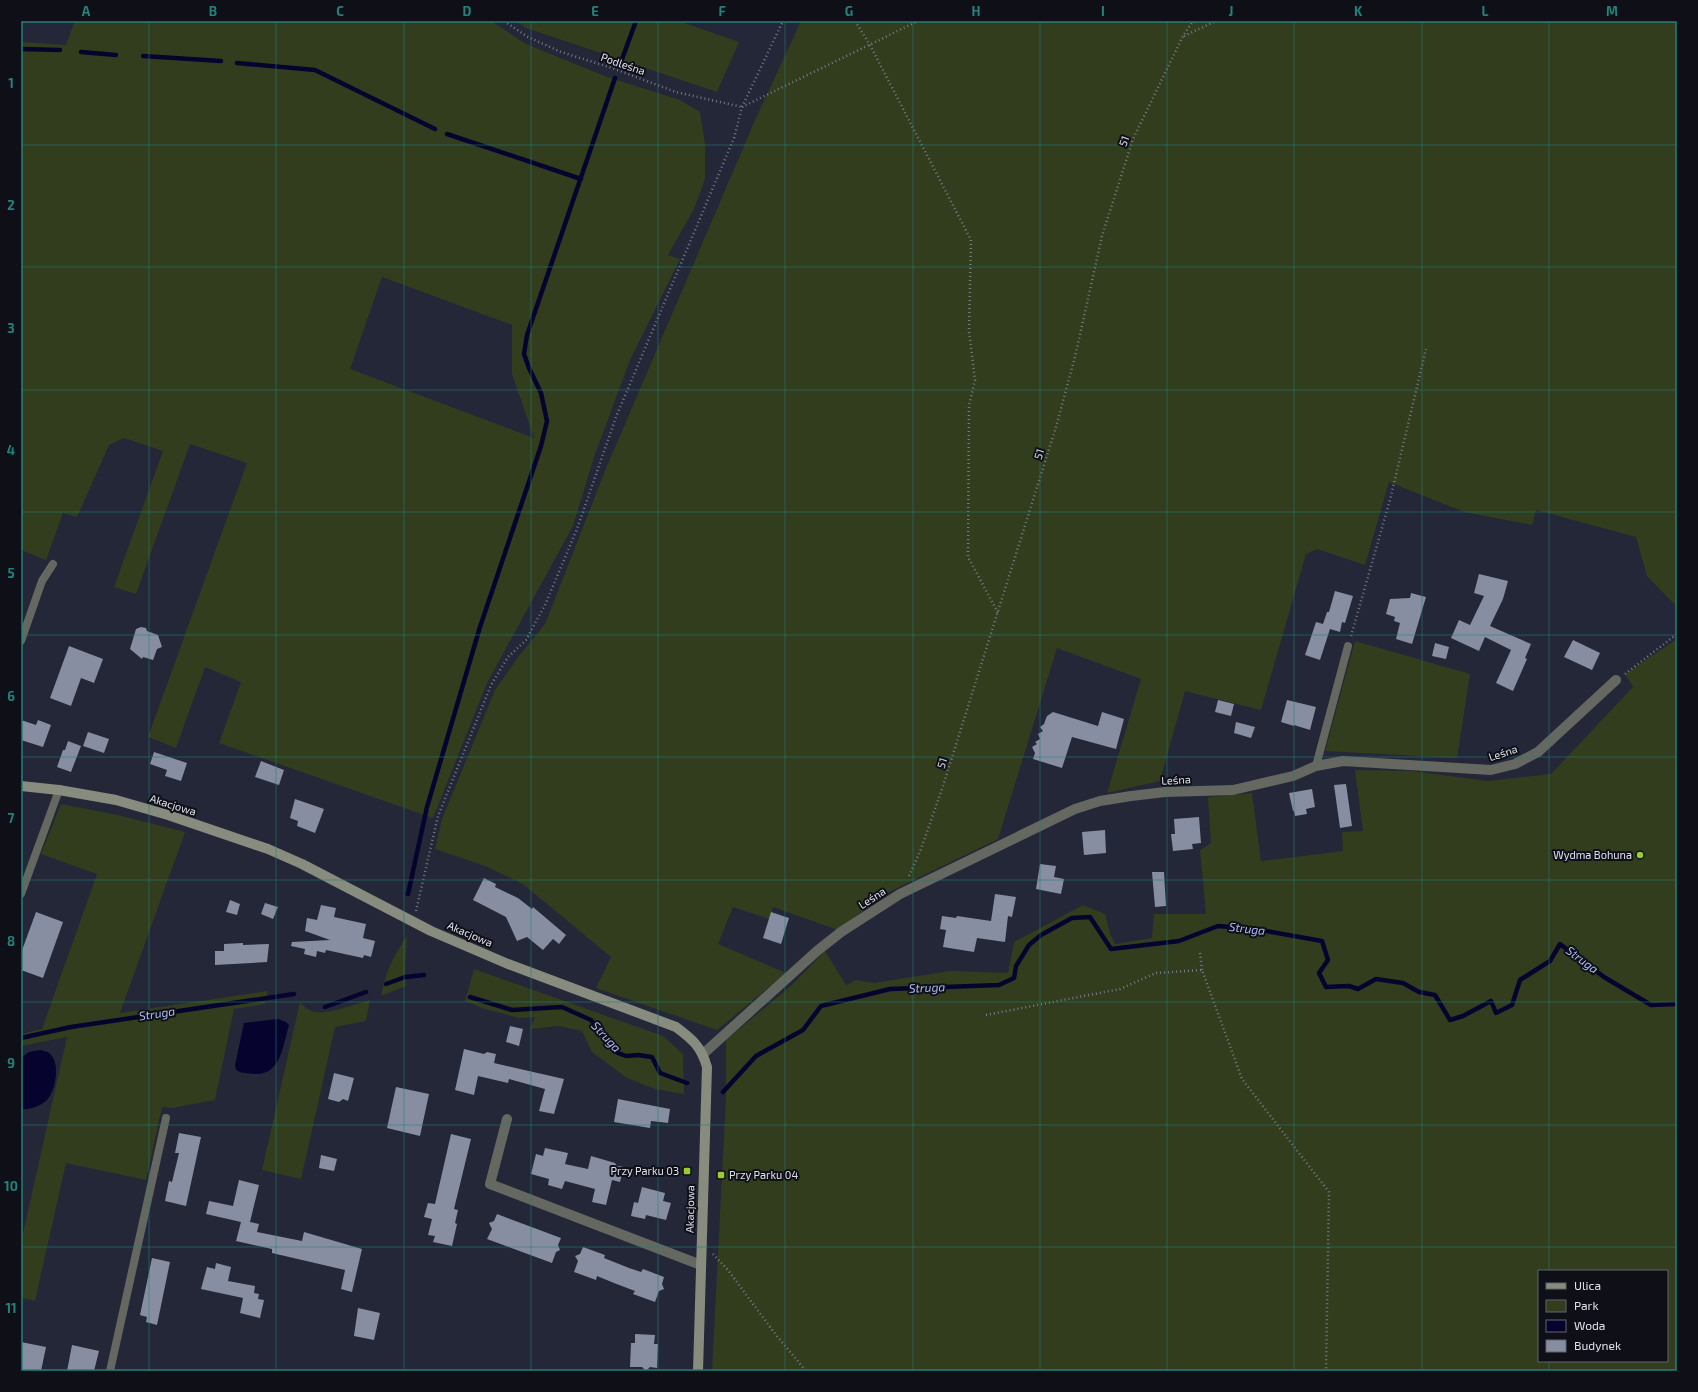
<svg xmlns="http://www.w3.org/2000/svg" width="1698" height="1392" viewBox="0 0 1698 1392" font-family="'Exo 2',sans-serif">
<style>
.green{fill:#323d1e;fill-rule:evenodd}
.water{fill:#06042f}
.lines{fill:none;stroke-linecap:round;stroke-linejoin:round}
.stream{stroke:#06042f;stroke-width:4.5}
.building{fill:#888ea1}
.path{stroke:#767a88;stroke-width:2.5;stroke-dasharray:1 3;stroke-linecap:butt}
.lane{stroke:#656860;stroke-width:8}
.street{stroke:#656860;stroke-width:10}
.secondary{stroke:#878c7f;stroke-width:10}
.grid{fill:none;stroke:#24817b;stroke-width:1;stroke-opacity:0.55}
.poi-dot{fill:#9bcb32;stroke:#0f1017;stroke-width:1.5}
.labels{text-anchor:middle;stroke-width:4;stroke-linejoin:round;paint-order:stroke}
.street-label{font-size:11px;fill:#dee1ec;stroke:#0f1017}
.poi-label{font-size:11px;fill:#dee1ec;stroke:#0f1017;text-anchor:end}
.water-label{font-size:12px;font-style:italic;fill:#acbcf9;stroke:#0f1017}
.neatline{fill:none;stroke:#24817b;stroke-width:1.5}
.grid-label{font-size:13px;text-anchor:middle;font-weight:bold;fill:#24817b}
</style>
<rect width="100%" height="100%" fill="#232737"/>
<g class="green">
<path d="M75 21H491L526 44 607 77 680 100 700 112 705 144V179L694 209 668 255 680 259 630 360 594 457 573 526 487 683 433 818 219 743 241 682 205 667 176 748 148 737 247 463 190 444 136 594 114 587 163 451 124 438 109 445 77 517 63 513 46 560 21 550V42L66 45ZM382 277 512 325V374L534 438 350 369Z"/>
<polygon points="515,21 679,21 739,42 717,92 526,28"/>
<polygon points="801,21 1677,21 1677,607 1647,576 1636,537 1536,510 1532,525 1464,512 1389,482 1365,565 1317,549 1306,554 1261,710 1185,691 1160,781 1107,793 1141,679 1057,648 998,839 887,893 838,930 773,907 769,919 733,907 718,944 786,973 717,1030 596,988 611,957 523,884 485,866 435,849 442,819 495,690 519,656 545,624 607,466 756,118"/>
<path d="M1677 639V1371H712L726 1097V1040L792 985 825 951 846 985 856 980 874 983 950 971 1008 973 1014 942 1083 905 1105 914 1110 933 1115 944 1152 938 1154 914H1206L1200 850 1211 843 1208 797 1252 793 1261 861 1343 851 1342 832 1363 831 1355 770 1411 771 1488 781 1551 774 1633 687 1625 674ZM1539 1271H1667V1361H1539Z"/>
<polygon points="1355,641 1470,674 1457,758 1325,751"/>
<polygon points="61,804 118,815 185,832 120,1013 268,991 265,1004 234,1009 215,1100 172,1108 162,1107 146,1180 66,1163 35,1301 21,1298 21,1242 67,1037 21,1046 21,1034 42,1029 97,874 41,854"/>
<path d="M407 936 405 970 406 986 381 996C386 971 393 957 407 936Z"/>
<polygon points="474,969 663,1036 683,1054 684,1094 655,1089 627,1078 592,1052 582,1031 558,1026 530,1029 535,1017 519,1018 482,1008 465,1001"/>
<path d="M370 1000 366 1021 335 1027 301 1179 262 1170 300 1002C304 1007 309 1011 316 1012 329 1014 356 1004 370 1000Z"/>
</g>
<g class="water">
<path d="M278 1019 286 1022 289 1025C283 1045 281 1076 254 1074 248 1073 242 1074 236 1070L235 1065 244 1023Z"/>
<path d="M40 1050C43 1051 47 1051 49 1053 61 1062 56 1090 47 1100 41 1106 29 1110 21 1109V1058L29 1052Z"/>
</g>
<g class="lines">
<g class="stream">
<polyline points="21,49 60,50"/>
<polyline points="81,52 116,55"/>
<polyline points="143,56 221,61"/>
<polyline points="621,62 636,21"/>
<polyline points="237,63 315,70 435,129"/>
<polyline points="447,134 581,179"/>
<polyline points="408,894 427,807 480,627 541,446 547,421 541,393 529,368 524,354 527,335 615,78"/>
<polyline points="386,984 405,977 424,975"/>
<polyline points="470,997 512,1010 562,1007 591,1020 618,1053 626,1056 638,1055 652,1057 660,1073 687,1083"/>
<polyline points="325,1007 366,992"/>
<polyline points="21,1038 71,1027 294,994"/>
<polyline points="723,1092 756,1056 803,1030 821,1006 890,989 999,985 1014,978 1016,966 1029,945 1041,935 1072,918 1090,917 1111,949 1179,941 1218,926 1255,929 1322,941 1328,960 1319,973 1326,987 1349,986 1358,989 1376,979 1403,983 1419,992 1435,995 1450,1020 1463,1016 1491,1001 1496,1013 1512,1005 1520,980 1550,961 1560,944 1604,977 1651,1005 1677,1004"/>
</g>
</g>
<g class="building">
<polygon points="1479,574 1508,581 1503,599 1490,626 1531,644 1525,658 1527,659 1513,691 1496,683 1511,650 1485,637 1479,651 1451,638 1459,620 1470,625 1484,596 1474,593"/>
<polygon points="1335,591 1353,596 1345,623 1342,622 1340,632 1330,629 1320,660 1305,655 1316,622 1323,624 1327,612 1329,612"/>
<polygon points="1411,593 1426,597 1412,644 1396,639 1400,623 1394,621 1395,617 1386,614 1390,599 1410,598"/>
<polygon points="141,627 146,628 147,631 158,635 162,647 157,649 153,660 143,657 142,659 130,649 136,629"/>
<polygon points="1573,640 1600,653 1592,670 1564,657"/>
<polygon points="1435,643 1449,647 1446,659 1432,656"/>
<polygon points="69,646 103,659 94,683 81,678 71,706 50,698"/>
<polygon points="1218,700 1234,704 1231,716 1215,712"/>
<polygon points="1287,700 1316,707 1310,730 1294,725 1294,726 1281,722"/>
<polygon points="1053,712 1098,726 1102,712 1124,719 1116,749 1072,737 1062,768 1033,759 1035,753 1032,747 1037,744 1035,742 1040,739 1038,734 1043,731 1040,727 1044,724 1047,716"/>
<polygon points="21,720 36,725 38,720 51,725 43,747 21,740"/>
<polygon points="1236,722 1255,727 1251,738 1234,733"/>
<polygon points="88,732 109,739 104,753 83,746"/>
<polygon points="68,741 81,746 71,772 57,767 63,750 65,750"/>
<polygon points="154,752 187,763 181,781 165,776 167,770 150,764"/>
<polygon points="261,761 284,770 279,785 255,777"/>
<polygon points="1346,784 1352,826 1340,828 1334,785"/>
<polygon points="1312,789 1315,807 1306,809 1307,814 1295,816 1294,811 1293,811 1289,793"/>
<polygon points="295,799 324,809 315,833 297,826 298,821 290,818"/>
<polygon points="1199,817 1201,843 1192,844 1193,849 1173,851 1171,834 1175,834 1174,819"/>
<polygon points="1105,830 1106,853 1084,855 1082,832"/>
<polygon points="1040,864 1056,866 1054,877 1064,879 1061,894 1036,889"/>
<polygon points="1152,872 1164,872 1166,906 1155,907"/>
<polygon points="484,878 496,884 495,887 518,898 532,909 533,907 566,935 559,944 553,939 543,950 527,937 517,941 506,917 473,900"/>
<polygon points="995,894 1016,897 1012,917 1008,916 1005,942 977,938 974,952 943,947 946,930 940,929 942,916 956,918 957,916 991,921"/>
<polygon points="230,900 240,904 237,915 226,912"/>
<polygon points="265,903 278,907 273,919 261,914"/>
<polygon points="321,905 336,908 334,917 366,924 363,938 375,941 371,957 364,955 363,958 326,950 325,953 317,951 316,957 304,954 305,949 291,946 292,942 330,940 305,931 307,918 317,920"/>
<polygon points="36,912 63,922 43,978 21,970 21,953"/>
<polygon points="771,912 789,918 781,944 763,938"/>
<polygon points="243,943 243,945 269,944 267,962 215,965 215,951 224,951 224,944"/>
<polygon points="510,1026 523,1029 519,1046 506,1042"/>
<polygon points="464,1049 484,1054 487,1052 496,1054 494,1063 564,1079 554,1114 539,1111 545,1089 509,1079 508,1083 478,1076 474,1095 455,1090"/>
<polygon points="334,1073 354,1078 348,1101 343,1099 339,1102 328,1099"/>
<polygon points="396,1087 429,1094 420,1136 387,1128"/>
<polygon points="618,1099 670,1109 668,1123 651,1121 650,1128 614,1122"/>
<polygon points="179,1133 201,1137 186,1206 165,1201 169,1181 172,1182 179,1153 175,1153"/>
<polygon points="451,1134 471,1139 454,1209 458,1210 455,1223 457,1224 452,1246 433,1242 435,1236 428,1235 432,1219 424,1217 428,1203 435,1204"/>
<polygon points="545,1148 568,1153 565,1164 588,1169 591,1156 615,1163 617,1166 624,1167 620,1182 612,1180 606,1205 592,1202 595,1189 565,1181 562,1189 548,1185 549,1179 531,1174 536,1154 543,1156"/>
<polygon points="321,1155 337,1159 334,1171 319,1168"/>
<polygon points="239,1180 259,1185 250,1222 259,1224 257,1232 302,1241 304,1232 362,1249 352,1292 341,1289 345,1270 272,1253 272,1249 236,1241 241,1222 206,1214 209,1201 233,1206"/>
<polygon points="642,1187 665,1193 663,1201 671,1203 666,1220 646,1215 645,1219 631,1216 634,1202 638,1203"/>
<polygon points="497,1214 561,1238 558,1245 560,1250 556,1252 552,1263 487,1239 492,1229 489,1223 494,1221"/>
<polygon points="583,1247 605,1255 604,1258 629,1268 641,1272 643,1269 664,1277 662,1284 664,1289 659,1291 655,1302 633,1294 635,1291 614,1283 597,1276 596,1280 574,1272 578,1261 575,1256 580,1254"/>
<polygon points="152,1258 170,1262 157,1325 146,1322 147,1317 140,1315"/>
<polygon points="216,1263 231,1267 228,1281 255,1286 254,1293 259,1294 258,1299 264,1300 260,1318 240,1313 243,1298 201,1289 207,1267 215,1269"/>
<polygon points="358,1308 380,1313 374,1340 354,1336"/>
<polygon points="635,1334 655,1335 654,1344 658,1344 657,1368 650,1367 646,1371 642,1367 630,1367 631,1343 635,1343"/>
<polygon points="21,1342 46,1347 41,1371 21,1371"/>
<polygon points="72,1345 99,1351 94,1371 67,1371"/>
</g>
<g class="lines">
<g class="path">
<polyline points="504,21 528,37 561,52 612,68 676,92 742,107"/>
<polyline points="855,21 870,45 971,240 969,331 975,380 969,406 968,557 998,613"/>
<polyline points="1184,36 1216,21"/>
<polyline points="742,107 918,21"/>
<polyline points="1351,636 1390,500 1426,349"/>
<polyline points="1625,674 1677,634"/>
<polyline points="909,876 921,849 942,789 1056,427 1075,357 1102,236 1133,139 1183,36 1193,21"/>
<polyline points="416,911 438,816 491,685 508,657 526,640 545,605 577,529 616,417 734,138 742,107 783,21"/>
<polyline points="1200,953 1202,970"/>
<polyline points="986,1015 1120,989 1156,973 1202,970 1242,1079 1329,1192 1326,1371"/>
<polyline points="713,1254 728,1270 776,1335 806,1371"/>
</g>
<g class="lane">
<polyline points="21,641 42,581 53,564"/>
<polyline points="1316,766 1348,646"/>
<polyline points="21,894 59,790"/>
<polyline points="110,1371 166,1118"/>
</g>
<g class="street">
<polyline points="703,1054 817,951 841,932 900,894 1075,809 1100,801 1131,796 1165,792 1233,790 1293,776 1316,766 1343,761 1491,770 1515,764 1538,752 1616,680"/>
<polyline points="507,1119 490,1184 701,1265"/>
</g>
<path class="secondary" d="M21 786 59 790 116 800 168 815 268 849 302 864 431 931 508 964 676 1027C692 1039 701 1046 707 1067L698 1371"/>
</g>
<path class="grid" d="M149 21V1371M276 21V1371M404 21V1371M531 21V1371M658 21V1371M785 21V1371M913 21V1371M1040 21V1371M1167 21V1371M1294 21V1371M1422 21V1371M1549 21V1271M21 145H1677M21 267H1677M21 390H1677M21 512H1677M21 635H1677M21 757H1677M21 880H1677M21 1002H1677M21 1125H1677M21 1247H1677M1549 1361V1371"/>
<g class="poi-dot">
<circle cx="1640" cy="855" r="4"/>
<rect x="683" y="1167" width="8" height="8" rx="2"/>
<rect x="717" y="1171" width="8" height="8" rx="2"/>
</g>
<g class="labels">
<g class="street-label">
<text transform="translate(623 64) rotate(19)" y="4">Podleśna</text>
<text transform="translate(1124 141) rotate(-70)" y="4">51</text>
<text transform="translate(1039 454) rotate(-72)" y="4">51</text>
<text transform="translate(1503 753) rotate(-18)" y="4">Leśna</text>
<text transform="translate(942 763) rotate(-72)" y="4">51</text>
<text transform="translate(1176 780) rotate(-3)" y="4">Leśna</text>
<text transform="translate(173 805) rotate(17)" y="4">Akacjowa</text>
<text transform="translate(872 898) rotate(-33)" y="4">Leśna</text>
<text transform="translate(470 934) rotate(23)" y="4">Akacjowa</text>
<text transform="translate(690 1209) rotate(-89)" y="4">Akacjowa</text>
</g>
<g class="poi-label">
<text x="1632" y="859">Wydma Bohuna</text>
<text x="679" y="1175">Przy Parku 03</text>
<text x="729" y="1179" text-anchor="start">Przy Parku 04</text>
</g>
<g class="water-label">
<text transform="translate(1247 929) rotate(7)" y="4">Struga</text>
<text transform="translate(1582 960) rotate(37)" y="4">Struga</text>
<text transform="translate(927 988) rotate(-2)" y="4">Struga</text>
<text transform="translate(157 1014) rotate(-8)" y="4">Struga</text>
<text transform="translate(606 1037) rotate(47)" y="4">Struga</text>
</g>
</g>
<rect width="1698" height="1392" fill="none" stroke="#0f1017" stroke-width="44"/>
<rect x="1538" y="1270" width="130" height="92" fill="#0f1017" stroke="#62646c"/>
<rect x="1546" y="1283" width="20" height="6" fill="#878c7f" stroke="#62646c"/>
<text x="1574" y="1290" font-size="12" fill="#dee1ec">Ulica</text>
<rect x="1546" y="1300" width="20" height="12" fill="#323d1e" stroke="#62646c"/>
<text x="1574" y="1310" font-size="12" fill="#dee1ec">Park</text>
<rect x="1546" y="1320" width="20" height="12" fill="#06042f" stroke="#62646c"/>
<text x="1574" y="1330" font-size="12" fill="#dee1ec">Woda</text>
<rect x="1546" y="1340" width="20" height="12" fill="#888ea1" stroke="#62646c"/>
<text x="1574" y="1350" font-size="12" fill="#dee1ec">Budynek</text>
<rect x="22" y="22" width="1654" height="1348" class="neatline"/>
<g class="grid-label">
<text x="86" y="16">A</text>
<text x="213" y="16">B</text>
<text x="340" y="16">C</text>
<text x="467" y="16">D</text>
<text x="595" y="16">E</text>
<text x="722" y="16">F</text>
<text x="849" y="16">G</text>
<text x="976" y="16">H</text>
<text x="1103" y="16">I</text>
<text x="1231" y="16">J</text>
<text x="1358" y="16">K</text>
<text x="1485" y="16">L</text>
<text x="1612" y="16">M</text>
<text x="11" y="88">1</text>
<text x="11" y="210">2</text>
<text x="11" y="333">3</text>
<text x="11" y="455">4</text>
<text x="11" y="578">5</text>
<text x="11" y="701">6</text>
<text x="11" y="823">7</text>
<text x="11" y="946">8</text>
<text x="11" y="1068">9</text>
<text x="11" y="1191">10</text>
<text x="11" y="1313">11</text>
</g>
</svg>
